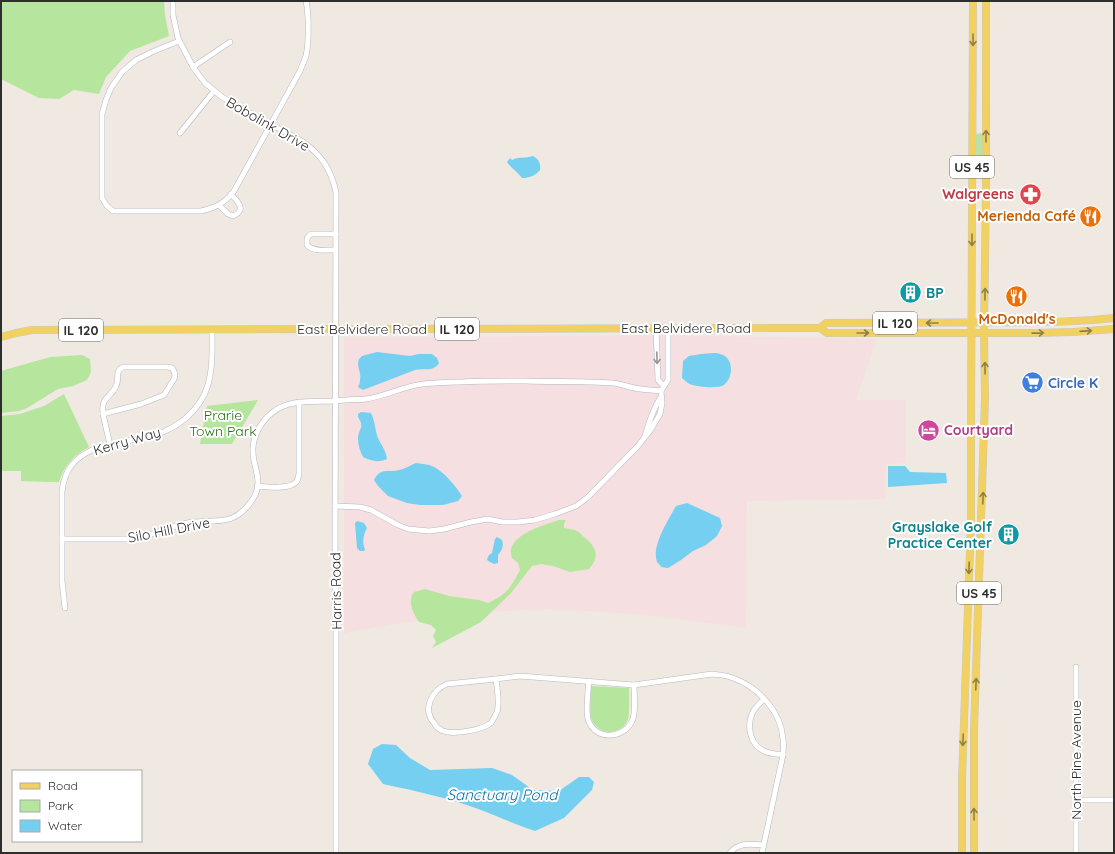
<svg xmlns="http://www.w3.org/2000/svg" width="1115" height="854" viewBox="0 0 1115 854" font-family="Quicksand,sans-serif">
<style>
.medical{fill:#f5dfe0}
.green{fill:#b6e59e}
.water{fill:#75cff0}
.lines{fill:none;stroke-linecap:round;stroke-linejoin:round}
.minor-casing{stroke:#b4b7c1;stroke-width:6}
.major-casing{stroke:#c9c9c9;stroke-width:8}
.minor{stroke:#fff;stroke-width:5}
.major{stroke:#f2d163;stroke-width:7}
.oneway{stroke:#908048}
.oneway2{stroke:#969696}
.labels{text-anchor:middle;stroke-width:4;stroke-linejoin:round;paint-order:stroke}
.shield{fill:#fff;stroke:#6d6d6d;stroke-width:1}
.shield-label{font-size:13px;font-weight:bold;fill:#2e2e2e}
.street-label{font-size:14px;fill:#2e2e2e;stroke:#fff}
.health-label{font-size:14px;font-weight:bold;fill:#be3a42;stroke:#fff;text-anchor:end}
.food-label{font-size:14px;font-weight:bold;fill:#c56008;stroke:#fff;text-anchor:end}
.culture-label{font-size:14px;font-weight:bold;fill:#0d838f;stroke:#fff;text-anchor:start}
.shop-label{font-size:14px;font-weight:bold;fill:#366cbe;stroke:#fff;text-anchor:start}
.park-label{font-size:14px;fill:#2c6e1b;stroke:#fff}
.hotel-label{font-size:14px;font-weight:bold;fill:#b23c85;stroke:#fff;text-anchor:start}
.water-label{font-size:15px;font-style:italic;fill:#0d6fa3;stroke:#fff}
</style>
<rect width="100%" height="100%" fill="#efe9e1"/>
<polygon class="medical" points="663,335 877,339 856,400 906,400 906,463 886,464 885,499 747,501 746,628 665,617 606,612 548,609 504,611 461,615 401,623 344,633 344,338"/>
<g class="green">
<polygon points="1,1 164,1 165,15 169,36 130,51 106,77 99,94 74,90 59,99 39,98 1,79"/>
<polygon points="982,133 982,169 977,169 976,147 976,134"/>
<polygon points="82,355 90,359 91,372 87,380 73,386 58,389 27,408 19,411 1,413 1,371 36,361 51,357"/>
<path d="M64 394 89 447C73 456 65 464 59 482H49L21 481V471H1V416L20 414 44 406Z"/>
<polygon points="258,400 232,444 200,444 207,406"/>
<path d="M559 520H566L564 524V528C568 529 574 529 577 531 580 532 582 536 584 537 597 547 600 557 589 569L570 572 553 566 541 564 532 566 511 593 481 622 432 648 436 642 433 636 436 630 431 625 419 622C413 613 407 601 414 592L425 589 449 596 479 600 488 603C508 593 510 589 520 570L518 563 512 558C512 556 510 552 511 549 516 532 545 525 559 520Z"/>
<path d="M591 686 629 688C629 695 630 713 628 719 622 736 599 736 592 720 589 715 591 694 591 686Z"/>
</g>
<g class="water">
<path d="M533 156C539 159 541 164 540 170 535 176 529 178 522 178 518 172 511 168 507 162L510 158 512 160C520 156 525 159 533 156Z"/>
<path d="M377 352 410 356 418 354H432L437 358 439 363C434 372 424 368 415 370L363 390 358 387C359 385 360 383 360 380 362 373 356 367 359 359L362 356Z"/>
<path d="M701 354C707 354 715 352 720 354 734 357 734 377 724 385 718 389 697 387 690 384 687 383 685 380 682 378L683 361 689 356Z"/>
<path d="M361 412 371 413C375 421 375 430 378 438 381 445 386 450 387 459 377 463 372 461 363 457 360 451 358 445 358 438 359 427 365 428 358 417V414Z"/>
<path d="M416 463C421 464 425 464 429 465 441 468 456 486 462 496L458 501 443 505H420L407 503 388 496 378 486 374 480C381 467 386 473 399 470 405 469 411 465 416 463Z"/>
<polygon points="888,466 905,466 910,472 946,473 947,483 888,487"/>
<path d="M687 503 720 518 722 526 717 536 706 545 693 551 681 560 668 568 661 567C661 566 657 562 657 562 651 546 669 519 676 506Z"/>
<path d="M357 521 364 523 367 528C363 536 362 541 365 550L364 551H360L357 548 355 523Z"/>
<path d="M497 537 502 540C504 546 502 550 498 555V563L494 564 488 561 487 559 489 555 492 553 495 539Z"/>
<path d="M382 744 396 745 410 758 430 770 492 768 512 775 533 790 559 791 579 777H589L594 782 592 790 564 818 535 831C517 825 499 817 481 810 449 798 416 791 383 784L368 764 373 749Z"/>
</g>
<g class="lines">
<defs>
<g id="minor">
<path d="M173 1V15L178 38 193 67 205 83 222 97 234 104 303 142C322 155 331 170 336 192L335 575 336 612V853"/>
<path d="M179 41 152 52 136 60 122 72 111 88 106 100 102 114V198L107 206 113 211H201C215 208 225 203 234 191L300 71C302 66 304 61 306 56 309 42 309 15 306 1"/>
<polyline points="193,67 230,42"/>
<polyline points="180,133 214,91"/>
<path d="M219 205 228 214 233 216C247 210 238 202 231 194"/>
<path d="M335 250C327 250 313 252 307 245 307 240 306 237 311 234H336"/>
<polyline points="656,328 658,380 664,386"/>
<path d="M123 367H168L172 368 174 371 175 375 174 379 164 395 141 404 103 414C101 395 111 399 116 386 120 379 114 372 123 367Z"/>
<polyline points="103,414 110,445"/>
<path d="M645 437C647 427 655 405 661 397"/>
<path d="M257 486C267 487 291 490 297 481 298 479 298 477 299 474V402"/>
<polyline points="335,506 360,507 371,510 398,525 408,529 429,531 444,529 471,522 488,519 502,522 518,522 535,520 555,514 576,506 587,498 637,447 645,437 650,431 660,414 662,403 661,391 668,380 668,328"/>
<path d="M62 539H135C154 535 172 525 192 522 203 521 223 522 232 518 244 513 258 497 258 483 258 472 253 462 253 452 252 437 261 421 273 412 290 399 312 402 333 401 337 401 341 400 345 400 352 399 359 400 366 399 386 396 404 386 423 384 457 381 492 381 526 381 555 382 584 381 613 383 622 384 631 388 640 389 647 390 654 390 661 391"/>
<path d="M65 608 62 581V492C64 470 74 458 94 449 108 446 122 442 136 439 145 436 155 435 163 432 187 422 206 402 210 376 213 360 212 345 212 329"/>
<polyline points="1076,667 1076,853"/>
<path d="M496 679 520 676 634 685 712 674C719 675 726 675 733 678 758 687 781 711 783 739 784 744 783 750 783 755L762 853"/>
<path d="M496 679C497 688 500 704 497 712 495 716 493 720 491 723 482 730 454 735 443 731 440 730 436 726 434 723 422 709 432 690 447 684Z"/>
<path d="M589 681C588 690 586 711 588 719 594 741 625 740 633 719 636 709 634 696 634 685"/>
<path d="M764 699C761 702 757 706 754 710 746 724 749 744 764 751 770 754 777 754 783 755"/>
<polyline points="1077,800 1114,800"/>
<path d="M730 853C738 842 751 844 763 845"/>
</g>
<g id="major">
<polyline points="820,328 826,323 1054,322 1093,320 1114,318"/>
<polyline points="1,337 16,333 32,330 336,329 820,328 827,333 1036,333 1073,332 1114,329"/>
<polyline points="962,853 962,780 971,520 971,432 973,1"/>
<polyline points="974,853 974,731 985,398 984,333 986,188 986,1"/>
</g>
</defs>
<use href="#minor" class="minor-casing"/>
<use href="#major" class="major-casing"/>
<use href="#minor" class="minor"/>
<use href="#major" class="major"/>
</g>
<defs><path id="oneway-shaft" d="M-6 0H5M1.5-3L5.5 0L1.5 3" fill="none" stroke-width="1.6" stroke-linecap="round" stroke-linejoin="round"/></defs>
<g class="oneway">
<use href="#oneway-shaft" transform="translate(973 40) rotate(90)"/>
<use href="#oneway-shaft" transform="translate(986 136) rotate(-90)"/>
<use href="#oneway-shaft" transform="translate(972 240) rotate(90)"/>
<use href="#oneway-shaft" transform="translate(985 294) rotate(-89)"/>
<use href="#oneway-shaft" transform="translate(932 323) rotate(-180)"/>
<use href="#oneway-shaft" transform="translate(1086 331) rotate(-4)"/>
<use href="#oneway-shaft" transform="translate(863 333)"/>
<use href="#oneway-shaft" transform="translate(1038 333) rotate(-1)"/>
<use href="#oneway-shaft" transform="translate(985 368) rotate(-91)"/>
<use href="#oneway-shaft" transform="translate(983 498) rotate(-88)"/>
<use href="#oneway-shaft" transform="translate(969 568) rotate(92)"/>
<use href="#oneway-shaft" transform="translate(976 684) rotate(-88)"/>
<use href="#oneway-shaft" transform="translate(963 740) rotate(92)"/>
<use href="#oneway-shaft" transform="translate(974 814) rotate(-91)"/>
</g>
<use class="oneway2" href="#oneway-shaft" transform="translate(657 358) rotate(88)"/>
<defs>
<symbol id="pharmacy-disc" viewBox="-11 -11 22 22"><circle r="9.5" fill="#e0444e" stroke="#fff"/><path d="M-2-6h4v4h4v4h-4v4h-4v-4h-4v-4h4Z" fill="#fff"/></symbol>
<symbol id="restaurant-disc" viewBox="-11 -11 22 22"><circle r="9.5" fill="#e8710a" stroke="#fff"/><path d="M-5-6h1v4h1v-4h1v4h1v-4h1v5L-1.5 .5V6h-2V.5L-5-1ZM5-6V6H3V1.5H1.5Q1.5-4 5-6Z" fill="#fff"/></symbol>
<symbol id="building-disc" viewBox="-11 -11 22 22"><circle r="9.5" fill="#0f9aa8" stroke="#fff"/><path d="M-4-6H4V6H1V3H-1V6H-4ZM-2.5-4.3h1.7v1.8h-1.7ZM.8-4.3h1.7v1.8H.8ZM-2.5-1h1.7V.8h-1.7ZM.8-1h1.7V.8H.8Z" fill="#fff"/></symbol>
<symbol id="supermarket-disc" viewBox="-11 -11 22 22"><circle r="9.5" fill="#3f7fe0" stroke="#fff"/><path d="M-6-5.5h2.5l.6 2H6L4.5 2H-2.5L-4.4-4H-6ZM-1.5 3.2a1.3 1.3 0 1 0 .1 0ZM3 3.2a1.3 1.3 0 1 0 .1 0Z" fill="#fff"/></symbol>
<symbol id="hotel-disc" viewBox="-11 -11 22 22"><circle r="9.5" fill="#d1479c" stroke="#fff"/><path d="M-6-4.5h1.5V1H6V5H4.5V3h-9V5H-6ZM-4 0a1.8 1.8 0 1 1 3.6 0ZM.5 0V-2.5h3Q6-2.5 6 0Z" fill="#fff"/></symbol>
</defs>
<g fill-rule="evenodd">
<use href="#pharmacy-disc" x="1018" y="182" width="25" height="25"/>
<use href="#restaurant-disc" x="1078" y="204" width="25" height="25"/>
<use href="#building-disc" x="898" y="280" width="25" height="25"/>
<use href="#restaurant-disc" x="1004" y="284" width="25" height="25"/>
<use href="#supermarket-disc" x="1020" y="370" width="25" height="25"/>
<use href="#hotel-disc" x="916" y="418" width="25" height="25"/>
<use href="#building-disc" x="996" y="522" width="25" height="25"/>
</g>
<g class="labels">
<g class="shield">
<rect x="950" y="156" width="44" height="22" rx="3"/>
<rect x="873" y="312" width="44" height="22" rx="3"/>
<rect x="435" y="318" width="44" height="22" rx="3"/>
<rect x="59" y="319" width="44" height="22" rx="3"/>
<rect x="957" y="582" width="44" height="22" rx="3"/>
</g>
<g class="shield-label">
<text x="972" y="172">US 45</text>
<text x="895" y="328">IL 120</text>
<text x="457" y="334">IL 120</text>
<text x="81" y="335">IL 120</text>
<text x="979" y="598">US 45</text>
</g>
<g class="street-label">
<text transform="translate(268 124) rotate(30)" y="5">Bobolink Drive</text>
<text x="686" y="333">East Belvidere Road</text>
<text x="362" y="334">East Belvidere Road</text>
<text transform="translate(127 441) rotate(-16)" y="5">Kerry Way</text>
<text transform="translate(169 530) rotate(-11)" y="5">Silo Hill Drive</text>
<text transform="translate(336 591) rotate(-91)" y="5">Harris Road</text>
<text transform="translate(1076 760) rotate(-90)" y="5">North Pine Avenue</text>
</g>
<g class="health-label">
<text x="1014" y="199">Walgreens</text>
</g>
<g class="food-label">
<text x="1076" y="221">Merienda Café</text>
<text x="1017" y="324" text-anchor="middle">McDonald's</text>
</g>
<g class="culture-label">
<text x="926" y="298">BP</text>
<text x="992" y="532" text-anchor="end">Grayslake Golf<tspan x="992" dy="16">Practice Center</tspan></text>
</g>
<g class="shop-label">
<text x="1048" y="388">Circle K</text>
</g>
<g class="park-label">
<text x="223" y="420">Prarie<tspan x="223" dy="16">Town Park</tspan></text>
</g>
<g class="hotel-label">
<text x="944" y="435">Courtyard</text>
</g>
<g class="water-label">
<text x="502" y="800">Sanctuary Pond</text>
</g>
</g>
<rect width="1115" height="854" fill="none" stroke="#2e2e2e" stroke-width="4"/>
<rect x="12" y="770" width="130" height="72" fill="#ffffff" stroke="#ababab"/>
<rect x="20" y="783" width="20" height="6" fill="#f2d163" stroke="#ababab"/>
<text x="48" y="790" font-size="12" fill="#2e2e2e">Road</text>
<rect x="20" y="800" width="20" height="12" fill="#b6e59e" stroke="#ababab"/>
<text x="48" y="810" font-size="12" fill="#2e2e2e">Park</text>
<rect x="20" y="820" width="20" height="12" fill="#75cff0" stroke="#ababab"/>
<text x="48" y="830" font-size="12" fill="#2e2e2e">Water</text>
</svg>
